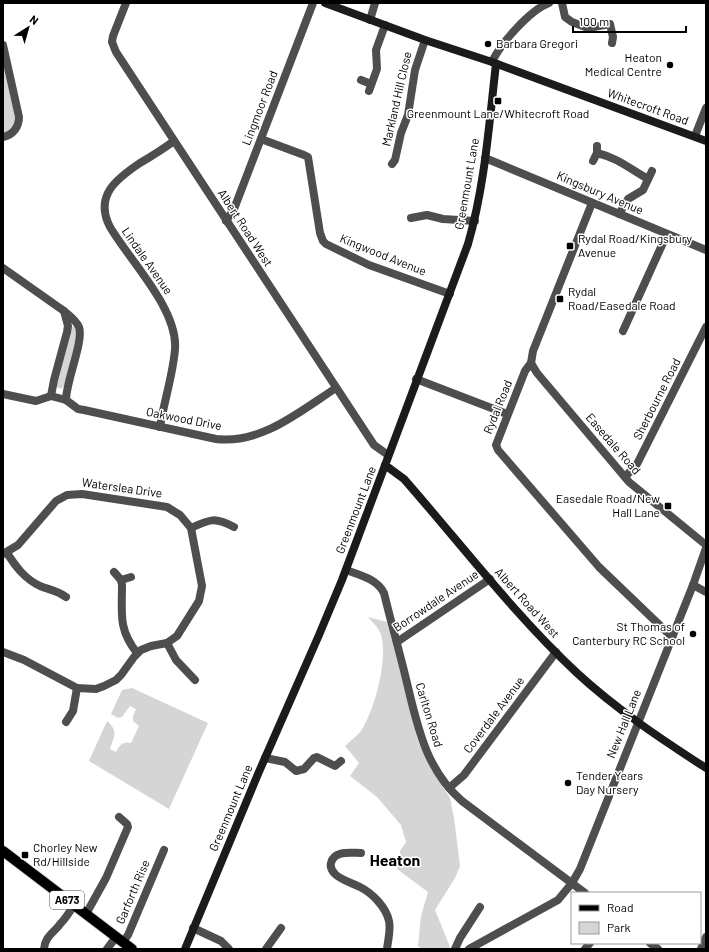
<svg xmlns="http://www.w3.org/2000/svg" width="709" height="952" viewBox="0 0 709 952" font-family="Barlow,sans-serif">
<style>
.green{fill:#d5d5d5}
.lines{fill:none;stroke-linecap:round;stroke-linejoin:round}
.primary-casing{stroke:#dbdbdb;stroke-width:12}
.street{stroke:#4e4e4e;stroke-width:8}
.secondary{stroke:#1b1b1b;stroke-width:8}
.primary{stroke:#000;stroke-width:10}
.poi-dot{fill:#000;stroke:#fff;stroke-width:1.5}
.labels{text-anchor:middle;stroke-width:3;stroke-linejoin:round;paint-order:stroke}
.shield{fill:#fff;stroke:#4c4c4c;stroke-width:1}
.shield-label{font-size:11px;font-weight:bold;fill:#000}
.poi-label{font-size:12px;fill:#000;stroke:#fff;text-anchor:start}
.street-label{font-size:12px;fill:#000;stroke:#fff}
.district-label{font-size:16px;font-weight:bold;fill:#000;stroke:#fff}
</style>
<rect width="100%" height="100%" fill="#fff"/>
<g class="green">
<polygon points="3,57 16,122 11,130 3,134"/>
<polygon points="74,326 76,327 77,339 64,386 61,389 57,387 56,384 71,328"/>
<path d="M368 617 387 622 418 741 431 768 450 798 454 818 460 866 455 878 435 910 450 947 449 949H421L418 946 421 916 428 892 397 869 401 863 400 851 406 842 401 825 377 797 350 776 359 763 345 746C350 741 357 736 361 731 375 709 388 660 381 635 379 628 372 622 368 617Z"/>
<path d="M132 688 208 723 169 809 89 761 107 721C119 732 114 736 110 749L116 752C120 745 122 741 131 743L139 726 133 721V716L136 709 130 706 122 717 118 718 111 714 122 690Z"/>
</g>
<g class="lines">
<defs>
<polyline id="primary" points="3,851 132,949"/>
</defs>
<use href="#primary" class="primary-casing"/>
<g class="street">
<polyline points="126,3 113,36 112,42 116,52 374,445 388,455"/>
<polyline points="562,3 565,17 572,22 588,28 610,24 613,37 612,43"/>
<polyline points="370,20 375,3"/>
<path d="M3 45 19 117C19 127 13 135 3 137"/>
<path d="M492 62C500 44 530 10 549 3"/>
<polyline points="361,80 371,84"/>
<polyline points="369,91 377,69 376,50 385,25"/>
<polyline points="695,136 706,108"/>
<polyline points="261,139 304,155 308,157 320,233 323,241 326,244 369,265 450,294"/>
<path d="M597 153C618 158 630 169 648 179"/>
<polyline points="485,158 706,250"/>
<polyline points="593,161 597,153 597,146"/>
<polyline points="392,164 395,160 401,133 408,115 415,70 425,40"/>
<polyline points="592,203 533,351 531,363 525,371 496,445 498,450 599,567 672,637"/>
<polyline points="619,214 628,199 643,190 652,171"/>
<polyline points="411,218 427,215 443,219 475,221"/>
<polyline points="226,221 234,209 313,3"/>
<path d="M3 268 64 311C70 316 76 320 79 327 84 341 66 381 66 400"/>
<polyline points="623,331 667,234"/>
<polyline points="531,363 537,373 629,482 706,545"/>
<polyline points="416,379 507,414"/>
<path d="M3 394 36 401 51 396 66 400 78 409 84 410 216 439C262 444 299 412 336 388"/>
<polyline points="51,396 54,380 67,332 68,326 64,311"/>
<path d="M160 427C164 401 173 375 175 349 178 309 130 261 110 227 94 196 116 179 140 163 152 156 163 149 174 141"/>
<polyline points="625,477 637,464 706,327"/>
<path d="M191 528C210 519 215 517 234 527"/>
<path d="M7 553C16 567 25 579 40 586 50 590 58 591 66 597"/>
<polyline points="3,554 18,545 56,501 67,495 82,494 167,507 180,515 191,528 202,586 199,601 177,636 167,643 151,646 141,650 134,657 121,675 116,680 104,686 96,689 77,688 24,660 3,652"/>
<path d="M346 570C360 575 377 579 384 593 391 622 399 650 406 679 417 724 425 769 462 801L585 893"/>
<path d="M114 572 121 580 122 585C122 613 118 629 137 653"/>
<polyline points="121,580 131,577"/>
<polyline points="693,585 706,592"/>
<polyline points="397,642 490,579"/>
<polyline points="167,643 176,660 195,680"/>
<polyline points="66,722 73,711 77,688"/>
<polyline points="265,758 285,762 296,771 304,769 314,758 317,757 335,766 341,761"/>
<polyline points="449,788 464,775 556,652"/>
<path d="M361 853C351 853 334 850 331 863 330 867 332 871 335 874 341 880 352 883 360 887 372 893 386 907 389 921 391 930 388 940 387 949"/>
<polyline points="86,914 106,878 128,827 127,824 119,817"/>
<polyline points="193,928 221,941 229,949"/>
<polyline points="123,942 128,935 164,850"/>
<polyline points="650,943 658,949"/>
<path d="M44 949C45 936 54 933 61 923 66 918 70 911 74 905"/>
<polyline points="107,949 116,937"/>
<polyline points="266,949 281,928"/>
<polyline points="455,949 460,938 480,907"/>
<polyline points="469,949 558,900 572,883 580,869 693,585 706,548"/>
<polyline points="585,949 590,943"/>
<polyline points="701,949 706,937"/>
</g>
<g class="secondary">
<polyline points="325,3 425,40 492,62 706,141"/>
<path d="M385 465 404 479C461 544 514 614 577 673 616 709 661 739 706 768"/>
<path d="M185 949 258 774 319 635 342 580 468 244C485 185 489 124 496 64"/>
</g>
<use href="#primary" class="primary"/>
</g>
<g class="poi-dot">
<circle cx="488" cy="44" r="4"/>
<circle cx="670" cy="65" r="4"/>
<rect x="494" y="97" width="8" height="8" rx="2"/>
<rect x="566" y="242" width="8" height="8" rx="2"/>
<rect x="556" y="295" width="8" height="8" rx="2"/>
<rect x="664" y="502" width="8" height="8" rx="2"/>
<circle cx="693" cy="634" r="4"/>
<circle cx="568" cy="783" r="4"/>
<rect x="21" y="851" width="8" height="8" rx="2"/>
</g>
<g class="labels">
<rect class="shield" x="50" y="891" width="34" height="18" rx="3"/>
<g class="shield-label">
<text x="67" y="904">A673</text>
</g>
<g class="poi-label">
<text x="496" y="48">Barbara Gregori</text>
<text x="662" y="62" text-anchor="end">Heaton<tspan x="662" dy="14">Medical Centre</tspan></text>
<text x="498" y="118" text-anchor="middle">Greenmount Lane/Whitecroft Road</text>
<text x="578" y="243">Rydal Road/Kingsbury<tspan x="578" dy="14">Avenue</tspan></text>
<text x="568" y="296">Rydal<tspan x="568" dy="14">Road/Easedale Road</tspan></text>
<text x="660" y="503" text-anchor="end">Easedale Road/New<tspan x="660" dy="14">Hall Lane</tspan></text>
<text x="685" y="631" text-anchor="end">St Thomas of<tspan x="685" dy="14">Canterbury RC School</tspan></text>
<text x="576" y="780">Tender Years<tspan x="576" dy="14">Day Nursery</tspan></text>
<text x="33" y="852">Chorley New<tspan x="33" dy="14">Rd/Hillside</tspan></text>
</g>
<g class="street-label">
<text transform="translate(397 99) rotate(-77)" y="4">Markland Hill Close</text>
<text transform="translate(648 107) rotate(20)" y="4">Whitecroft Road</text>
<text transform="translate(260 108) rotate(-69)" y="4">Lingmoor Road</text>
<text transform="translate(467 184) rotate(-80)" y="4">Greenmount Lane</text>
<text transform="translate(600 193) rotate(23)" y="4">Kingsbury Avenue</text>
<text transform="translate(245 228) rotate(57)" y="4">Albert Road West</text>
<text transform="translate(383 255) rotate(22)" y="4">Kingwood Avenue</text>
<text transform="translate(147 261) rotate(55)" y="4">Lindale Avenue</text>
<text transform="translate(657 399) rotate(-63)" y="4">Sherbourne Road</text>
<text transform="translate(498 407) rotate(-68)" y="4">Rydal Road</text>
<text transform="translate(184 419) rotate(11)" y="4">Oakwood Drive</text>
<text transform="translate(613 444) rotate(49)" y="4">Easedale Road</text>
<text transform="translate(122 488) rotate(8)" y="4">Waterslea Drive</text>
<text transform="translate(356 510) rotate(-69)" y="4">Greenmount Lane</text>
<text transform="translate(436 601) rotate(-34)" y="4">Borrowdale Avenue</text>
<text transform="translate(527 603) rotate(48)" y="4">Albert Road West</text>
<text transform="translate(429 715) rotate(73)" y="4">Carlton Road</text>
<text transform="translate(494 715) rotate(-53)" y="4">Coverdale Avenue</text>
<text transform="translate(624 724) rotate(-68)" y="4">New Hall Lane</text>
<text transform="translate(231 808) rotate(-67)" y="4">Greenmount Lane</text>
<text transform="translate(133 892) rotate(-67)" y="4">Garforth Rise</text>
</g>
<g class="district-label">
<text x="395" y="866">Heaton</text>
</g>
</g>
<rect width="709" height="952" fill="none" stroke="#000000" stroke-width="8"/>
<rect x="571" y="892" width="130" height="52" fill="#ffffff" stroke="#999999"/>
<rect x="579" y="905" width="20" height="6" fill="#000000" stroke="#999999"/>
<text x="607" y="912" font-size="12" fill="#000000">Road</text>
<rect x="579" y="922" width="20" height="12" fill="#d5d5d5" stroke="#999999"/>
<text x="607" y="932" font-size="12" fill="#000000">Park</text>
<g transform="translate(28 28) rotate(37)" stroke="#ffffff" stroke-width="3" paint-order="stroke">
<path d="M0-3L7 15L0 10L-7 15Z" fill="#000000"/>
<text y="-6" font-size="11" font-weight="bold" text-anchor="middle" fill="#000000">N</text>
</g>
<path d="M573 26v6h113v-6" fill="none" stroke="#000000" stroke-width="2"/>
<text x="579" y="26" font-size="12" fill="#000000" stroke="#ffffff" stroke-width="3" paint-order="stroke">100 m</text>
</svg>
